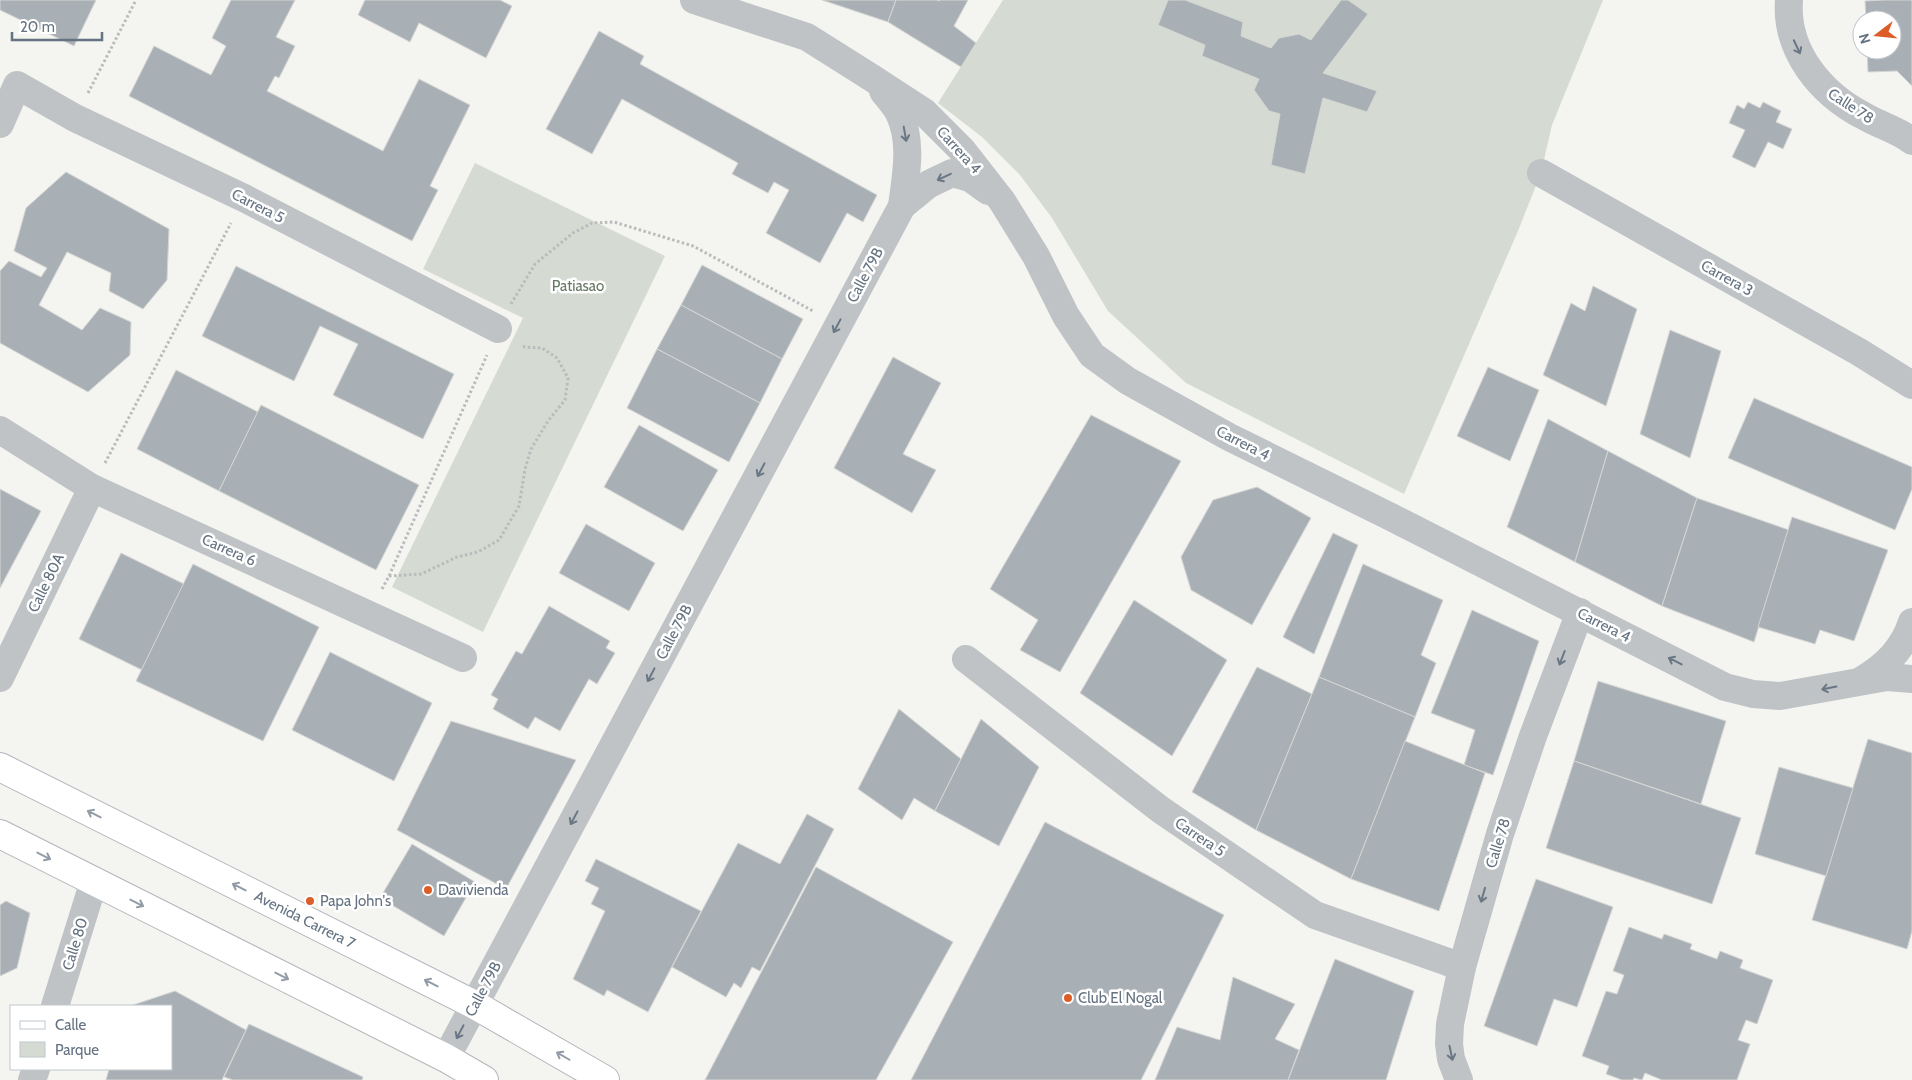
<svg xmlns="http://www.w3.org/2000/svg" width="1912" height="1080" viewBox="0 0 1912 1080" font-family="Cabin,sans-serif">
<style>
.green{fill:#d5dbd2}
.building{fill:#a9b0b5;stroke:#d5d6d3}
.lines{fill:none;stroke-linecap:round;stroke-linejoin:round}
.major-casing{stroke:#b2b6ba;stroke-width:30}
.path{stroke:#b9bbbd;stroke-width:3;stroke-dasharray:2.5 2.5;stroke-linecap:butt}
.minor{stroke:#bfc3c6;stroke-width:28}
.major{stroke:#fff;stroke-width:28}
.oneway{stroke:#697684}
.oneway2{stroke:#929ca7}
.poi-dot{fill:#dd5d28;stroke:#fff;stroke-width:2}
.labels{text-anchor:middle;stroke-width:5;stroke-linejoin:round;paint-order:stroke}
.street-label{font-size:15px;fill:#647281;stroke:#fff}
.park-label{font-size:15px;fill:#667863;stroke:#fff}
.poi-label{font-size:15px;fill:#647281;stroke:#fff;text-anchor:start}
</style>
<rect width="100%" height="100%" fill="#f4f4f1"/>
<g class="green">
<polygon points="1003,0 1603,0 1552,125 1541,173 1518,231 1404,494 1186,383 1108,311 1052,218 1020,175 982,137 938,103"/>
<polygon points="475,163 665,256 483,632 392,587 523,318 423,269"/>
</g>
<g class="building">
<polygon points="0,0 96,0 74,46 0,10"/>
<polygon points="231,0 295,0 276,37 295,46 279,78 275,76 267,91 383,151 419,79 470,105 430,186 438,190 412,241 129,96 154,46 211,75 226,46 212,38"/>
<polygon points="365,0 500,0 512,6 486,58 419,23 410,42 358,15"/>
<polygon points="822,0 896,0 888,22"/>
<polygon points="896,0 937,0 939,1 940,0 968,0 954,26 976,43 961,67 888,22"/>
<polygon points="1168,0 1185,0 1243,22 1241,36 1271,48 1279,38 1299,34 1311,40 1341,0 1348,0 1368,14 1323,73 1377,91 1367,112 1323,98 1305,174 1271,165 1280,114 1269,111 1254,90 1259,79 1202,56 1205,45 1158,25"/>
<polygon points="1883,0 1912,0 1912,86 1897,71 1868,72 1867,50 1892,50 1892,20 1866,20 1865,1"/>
<polygon points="599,31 644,56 640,64 877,195 863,222 847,213 820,263 766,233 789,190 774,182 768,193 732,174 738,163 622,99 592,154 546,129"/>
<polygon points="1748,102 1760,108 1763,102 1781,111 1776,122 1792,129 1783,149 1768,142 1755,168 1732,157 1745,130 1729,123 1737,105 1744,109"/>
<polygon points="66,172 169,229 167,280 143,309 109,291 111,273 67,252 39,305 82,330 100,308 131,322 130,355 88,392 0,343 0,271 9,261 41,277 47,268 14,251 26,208"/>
<polygon points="702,265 803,319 782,359 681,305"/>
<polygon points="236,266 454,374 423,439 333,395 358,344 320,326 294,381 202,336"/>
<polygon points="1593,286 1637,309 1606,406 1543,375 1571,303 1585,311"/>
<polygon points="681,305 782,359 760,403 657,349"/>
<polygon points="1670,330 1721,351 1690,458 1640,434"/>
<polygon points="657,349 760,403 729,462 627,408"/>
<polygon points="893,357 941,383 903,454 936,470 912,513 834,468"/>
<polygon points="1488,367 1539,390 1510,461 1457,436"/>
<polygon points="176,370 258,412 219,491 137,449"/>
<polygon points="1754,398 1912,467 1912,489 1895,530 1728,458"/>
<polygon points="261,405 419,485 376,570 219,491"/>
<polygon points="1091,415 1181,461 1060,672 1020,650 1038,620 990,589"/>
<polygon points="1548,419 1608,451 1575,562 1507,527"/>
<polygon points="639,425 718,470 683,531 604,487"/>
<polygon points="1608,451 1697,498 1662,606 1575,562"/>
<polygon points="1257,487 1311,518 1252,625 1191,590 1181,557 1213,500"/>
<polygon points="0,489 41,511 0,588"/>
<polygon points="1697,498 1789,530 1754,642 1662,606"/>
<polygon points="1792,517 1888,550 1854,641 1820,630 1815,644 1758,627"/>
<polygon points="586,524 655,563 629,611 559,573"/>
<polygon points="1333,533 1358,545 1314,654 1283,637"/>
<polygon points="121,553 184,584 142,670 79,639"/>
<polygon points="193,564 319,627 263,741 136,681"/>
<polygon points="1363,564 1443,600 1421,655 1436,663 1415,717 1319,677"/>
<polygon points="1134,600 1227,660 1172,756 1080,693"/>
<polygon points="549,606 610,641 606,648 615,653 597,684 589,679 560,731 535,717 528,729 493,709 498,699 491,695 516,651 522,654"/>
<polygon points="1472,610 1539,641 1493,775 1464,765 1475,730 1431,713"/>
<polygon points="330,652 432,703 394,781 292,730"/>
<polygon points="1257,667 1312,694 1256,830 1192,792"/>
<polygon points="1319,677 1415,717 1351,879 1256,830"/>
<polygon points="1598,681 1726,721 1701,804 1574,761"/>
<polygon points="899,709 961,759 935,811 914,798 902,820 858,789"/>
<polygon points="981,719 1039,767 999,846 935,811"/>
<polygon points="451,721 576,760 506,889 397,830"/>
<polygon points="1868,739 1912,753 1912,931 1907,949 1812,920"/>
<polygon points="1405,741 1485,773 1439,911 1351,879"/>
<polygon points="1574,761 1741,818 1712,904 1546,848"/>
<polygon points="1779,767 1853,788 1826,876 1755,854"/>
<polygon points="807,814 834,829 760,971 752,967 741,988 734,983 726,997 672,967 738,843 780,864"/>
<polygon points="1045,822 1224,915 1141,1080 911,1080"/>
<polygon points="412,844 475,882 444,936 380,898"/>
<polygon points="596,859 701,911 648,1012 607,990 604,996 573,979 605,911 591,904 599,888 585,881"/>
<polygon points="816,867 953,942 876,1080 705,1080"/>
<polygon points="1536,879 1613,907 1577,1007 1554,999 1537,1046 1484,1026"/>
<polygon points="6,901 30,913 17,968 0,976 0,905"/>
<polygon points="1629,927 1662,939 1664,934 1692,944 1690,949 1717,959 1720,951 1743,960 1740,968 1773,980 1757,1024 1746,1020 1738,1040 1750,1044 1737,1080 1662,1080 1645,1073 1642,1080 1634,1078 1633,1080 1622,1080 1606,1074 1609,1066 1582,1056 1606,991 1617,994 1624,975 1613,971"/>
<polygon points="1335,959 1414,991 1386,1080 1288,1080"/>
<polygon points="1233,977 1295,1004 1275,1039 1299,1050 1288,1080 1155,1080 1177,1027 1220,1040"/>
<polygon points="175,991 246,1030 222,1080 106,1080 109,1069 171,1069 171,1006 130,1006"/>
<polygon points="249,1024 363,1077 362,1080 233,1080 224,1077"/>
</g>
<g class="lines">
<defs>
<g id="major">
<path id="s1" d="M0 767 475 1005 605 1080"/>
<polyline points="0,834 446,1058 484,1080"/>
</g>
</defs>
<use href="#major" class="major-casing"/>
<g class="path">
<polyline points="88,93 136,0"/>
<polyline points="511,304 535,264 573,233 592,223 614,222 693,246 813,311"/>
<polyline points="105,463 231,223"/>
<polyline points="389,576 421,574 457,557 478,552 499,540 519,506 525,469 531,449 548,421 565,400 568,378 557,358 542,348 525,347 521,345"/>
<polyline points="382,589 389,576 487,355"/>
</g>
<g class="minor">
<polyline points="694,0 807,37 872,78 924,112 963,151 1002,201 1036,256 1066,316 1092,355 1128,381 1229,437 1389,516 1725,687 1753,694 1780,696 1887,677 1912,679"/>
<path d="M1789 0C1785 51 1821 94 1864 116 1879 125 1898 130 1912 141"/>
<polyline points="0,124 17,85 75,118 244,198 498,329"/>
<polyline points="1541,173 1859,352 1912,385"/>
<polyline points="902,206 929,184 952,173 970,178 988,191"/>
<polyline points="0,430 92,488 463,658"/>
<polyline points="966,659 1161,810 1315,915 1462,967"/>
<polyline points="0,678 92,488"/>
<path d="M1862 680C1886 666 1903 649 1912 622"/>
<polyline points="55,1006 94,881"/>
<path d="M446 1058 902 206C906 175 913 142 899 113 895 105 888 98 883 91"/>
<polyline points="32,1080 36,1069"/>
<polyline points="1459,1080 1451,1059 1449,1044 1450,1024 1462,967 1500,834 1533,736 1580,612"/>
</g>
<use href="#major" class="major"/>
</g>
<defs><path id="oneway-shaft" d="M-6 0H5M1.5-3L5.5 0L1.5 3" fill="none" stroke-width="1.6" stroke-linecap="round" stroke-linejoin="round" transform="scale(1.25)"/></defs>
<g class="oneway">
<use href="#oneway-shaft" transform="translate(1797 47) rotate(65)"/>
<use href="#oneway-shaft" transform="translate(905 134) rotate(80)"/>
<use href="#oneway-shaft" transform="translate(944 177) rotate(155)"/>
<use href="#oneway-shaft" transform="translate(837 326) rotate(118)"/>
<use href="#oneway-shaft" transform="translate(761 470) rotate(118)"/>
<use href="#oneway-shaft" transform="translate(1562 658) rotate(111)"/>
<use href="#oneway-shaft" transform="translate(1675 661) rotate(-153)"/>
<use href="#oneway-shaft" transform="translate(651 675) rotate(118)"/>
<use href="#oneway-shaft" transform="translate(1829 688) rotate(169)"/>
<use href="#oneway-shaft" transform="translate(574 818) rotate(118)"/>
<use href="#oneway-shaft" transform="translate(1483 895) rotate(106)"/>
<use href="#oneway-shaft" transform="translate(460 1032) rotate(118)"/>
<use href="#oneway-shaft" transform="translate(1451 1053) rotate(78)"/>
</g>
<g class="oneway2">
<use href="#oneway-shaft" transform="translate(94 814) rotate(-153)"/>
<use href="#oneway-shaft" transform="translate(44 856) rotate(27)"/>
<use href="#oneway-shaft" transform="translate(239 887) rotate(-153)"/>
<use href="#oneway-shaft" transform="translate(137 903) rotate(27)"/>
<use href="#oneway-shaft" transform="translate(282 976) rotate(27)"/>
<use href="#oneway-shaft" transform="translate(431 983) rotate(-153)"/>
<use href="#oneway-shaft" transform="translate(563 1056) rotate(-150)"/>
</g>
<g class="poi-dot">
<circle cx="428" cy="890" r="5"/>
<circle cx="310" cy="901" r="5"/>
<circle cx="1068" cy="998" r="5"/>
</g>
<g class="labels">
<g class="street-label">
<text transform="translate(1851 106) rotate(33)" y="5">Calle 78</text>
<text transform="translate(959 150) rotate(48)" y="5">Carrera 4</text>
<text transform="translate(258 206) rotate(27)" y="5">Carrera 5</text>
<text transform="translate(865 275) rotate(-62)" y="5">Calle 79B</text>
<text transform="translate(1727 278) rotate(29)" y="5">Carrera 3</text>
<text transform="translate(1243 443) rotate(27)" y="5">Carrera 4</text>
<text transform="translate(229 550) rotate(24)" y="5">Carrera 6</text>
<text transform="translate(46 583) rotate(-64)" y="5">Calle 80A</text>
<text transform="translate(1604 625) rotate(27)" y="5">Carrera 4</text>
<text transform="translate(674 632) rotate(-62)" y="5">Calle 79B</text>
<text transform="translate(1200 837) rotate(34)" y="5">Carrera 5</text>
<text transform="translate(1498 843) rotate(-73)" y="5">Calle 78</text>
<text dy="5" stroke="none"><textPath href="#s1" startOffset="341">Avenida Carrera 7</textPath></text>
<text transform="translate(75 944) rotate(-73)" y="5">Calle 80</text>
<text transform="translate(483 989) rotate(-62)" y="5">Calle 79B</text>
</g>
<g class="park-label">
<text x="578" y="291">Patiasao</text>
</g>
<g class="poi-label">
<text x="438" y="895">Davivienda</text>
<text x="320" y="906">Papa John's</text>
<text x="1078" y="1003">Club El Nogal</text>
</g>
</g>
<rect x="10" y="1005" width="162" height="65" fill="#ffffff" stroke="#c1c7cd"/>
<rect x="20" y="1021" width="25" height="8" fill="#ffffff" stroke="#c1c7cd"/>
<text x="55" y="1030" font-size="15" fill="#647281">Calle</text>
<rect x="20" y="1042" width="25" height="15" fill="#d5dbd2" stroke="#c1c7cd"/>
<text x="55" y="1055" font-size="15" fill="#647281">Parque</text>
<g transform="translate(1877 35) rotate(254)"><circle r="24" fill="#ffffff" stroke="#c1c7cd"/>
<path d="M0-4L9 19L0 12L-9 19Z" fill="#dd5d28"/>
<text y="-8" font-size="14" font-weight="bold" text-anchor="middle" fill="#647281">N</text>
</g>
<path d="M12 32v8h90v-8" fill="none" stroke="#647281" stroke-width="2.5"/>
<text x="20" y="32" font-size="15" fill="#647281" stroke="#ffffff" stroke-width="4" paint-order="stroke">20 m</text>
</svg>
